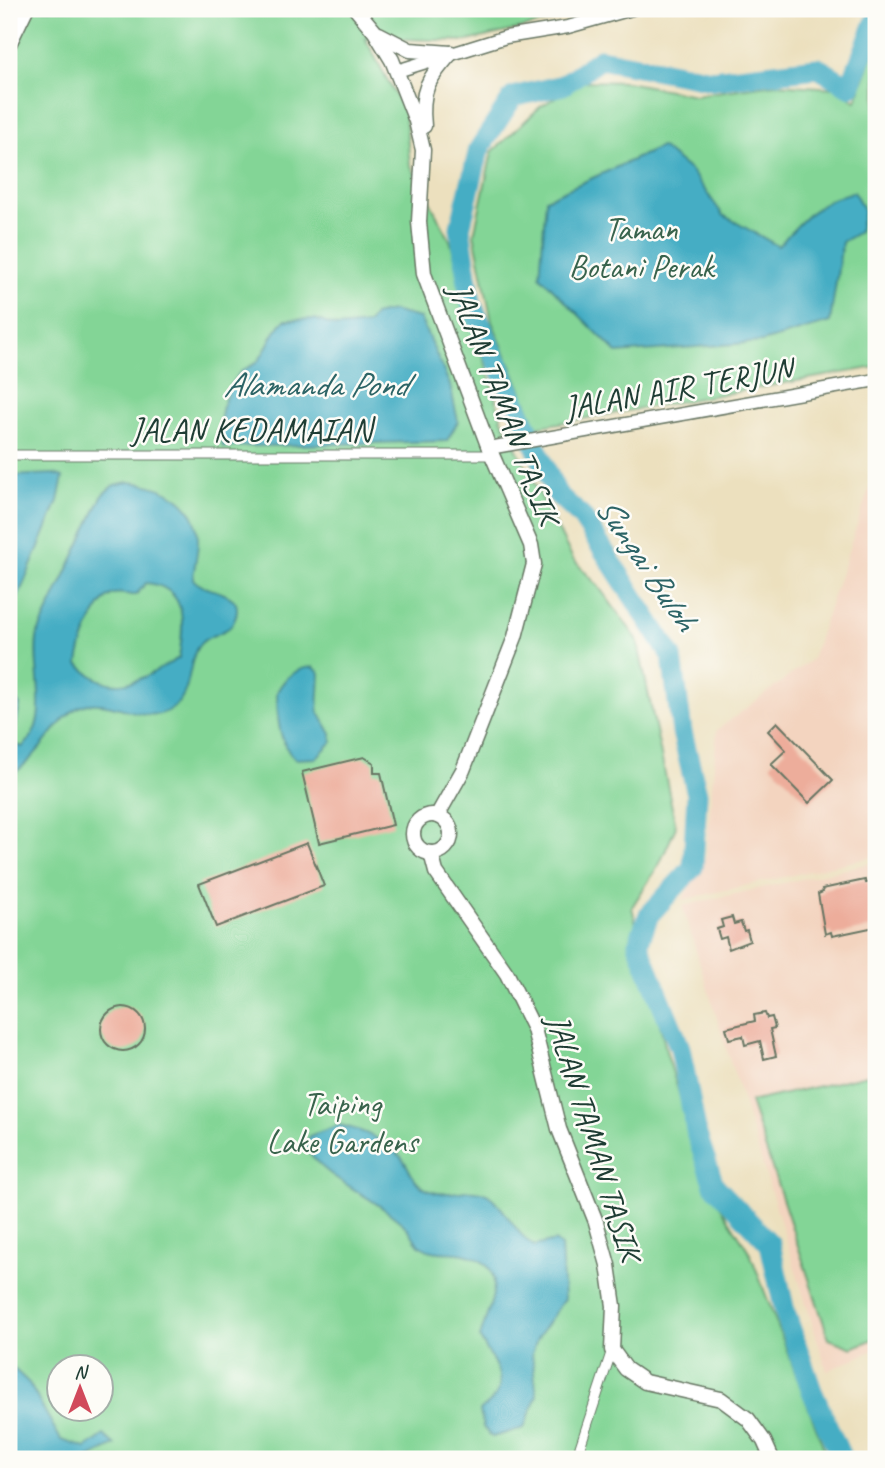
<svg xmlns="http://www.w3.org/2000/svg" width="885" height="1468" viewBox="0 0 885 1468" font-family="Caveat,sans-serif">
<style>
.built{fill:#f3d4bf}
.green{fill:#83d596;stroke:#518965;stroke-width:2;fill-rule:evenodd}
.water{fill:#45adc4;stroke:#32757c;stroke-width:2;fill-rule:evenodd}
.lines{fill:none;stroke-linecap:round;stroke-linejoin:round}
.river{stroke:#45adc4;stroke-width:21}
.building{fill:#edad9b}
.pedestrian-casing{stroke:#677664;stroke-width:11}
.minor-casing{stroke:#677664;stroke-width:15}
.tertiary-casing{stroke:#677664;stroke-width:17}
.pedestrian{stroke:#fff;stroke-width:9}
.minor{stroke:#fff;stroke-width:12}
.tertiary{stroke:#fff;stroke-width:14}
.labels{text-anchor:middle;stroke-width:5;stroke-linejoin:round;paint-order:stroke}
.park-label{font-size:33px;fill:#38634c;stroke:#fdfcf7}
.street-label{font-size:33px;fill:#1f3d34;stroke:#fdfcf7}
.water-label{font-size:35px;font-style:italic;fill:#2c6466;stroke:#fdfcf7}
</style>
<rect width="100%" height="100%" fill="#fdfcf7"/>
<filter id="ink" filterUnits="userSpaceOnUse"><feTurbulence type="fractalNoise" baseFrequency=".0143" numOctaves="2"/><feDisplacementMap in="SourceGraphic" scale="14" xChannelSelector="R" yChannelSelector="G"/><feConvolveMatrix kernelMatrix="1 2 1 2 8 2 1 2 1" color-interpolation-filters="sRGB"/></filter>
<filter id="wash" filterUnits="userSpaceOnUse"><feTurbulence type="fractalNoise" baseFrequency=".00686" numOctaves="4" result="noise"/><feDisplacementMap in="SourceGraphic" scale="28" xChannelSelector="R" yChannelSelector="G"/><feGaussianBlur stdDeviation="1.57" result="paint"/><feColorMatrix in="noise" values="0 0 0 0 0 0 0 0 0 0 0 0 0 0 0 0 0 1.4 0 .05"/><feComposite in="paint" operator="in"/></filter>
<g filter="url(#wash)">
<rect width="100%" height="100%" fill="#ece0be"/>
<g class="built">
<polygon points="876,468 876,856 682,900 706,857 717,730 812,659"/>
<polygon points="876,862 876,1349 827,1371 682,906"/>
</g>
<g class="green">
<path d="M9 9H603L468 41 365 38 405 113 410 164 450 240 502 420 573 559 598 586 637 639 676 827 660 863 632 907 667 1054 707 1185 750 1253 828 1459H9ZM60 1366H102V1408H60Z"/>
<polygon points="876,47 876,367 537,427 492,322 474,234 492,152 541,106 584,81 627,82 695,95 776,84 834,88 856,101"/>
<polygon points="876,1073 876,1338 852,1348 829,1339 750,1102"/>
</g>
<g class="water">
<path d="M661 147 691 171 723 215 778 246C803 220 817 200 854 192L864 211 859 232 842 242 830 322 762 342 617 353 540 276 546 199Z"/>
<path d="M392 311 420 318 450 385 458 421 447 441 223 447C216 424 223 392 239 374 244 368 253 366 258 361 268 349 269 335 285 320L315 319 337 327 368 324 374 315Z"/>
<polygon points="54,474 63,477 58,501 9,619 9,476"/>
<path d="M128 482C162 485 199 500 198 541 198 554 194 566 193 579 205 595 249 588 234 621 228 635 206 633 197 648 188 665 191 688 178 703 154 733 110 694 81 706 59 715 38 761 9 776V690L20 705 12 743 22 747C54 722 30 668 38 633L103 494 114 485ZM146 583C189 587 184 626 179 658 141 679 115 701 78 664 80 646 95 602 113 594 121 592 128 595 136 595Z"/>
<path d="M313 667 320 673 318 711 331 734 332 742 316 758 295 759C278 744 277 714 277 692 285 677 296 668 313 667Z"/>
<path d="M339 1125C363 1130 384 1139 401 1157 413 1171 411 1185 433 1192 451 1198 475 1183 491 1197 507 1210 514 1232 534 1246L555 1241 561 1246 564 1299 537 1339 532 1354 537 1396 524 1428 492 1437 483 1427 480 1411C485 1406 493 1401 496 1395 508 1376 488 1355 480 1338 487 1307 515 1266 464 1254 451 1251 435 1255 422 1247 416 1244 413 1235 409 1230 403 1223 395 1218 388 1212 362 1191 327 1179 307 1150L309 1136Z"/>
<polygon points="9,1364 29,1383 61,1440 86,1448 104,1435 115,1445 86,1459 9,1459"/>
</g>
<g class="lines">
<polyline class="river" points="842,1459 812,1391 785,1312 770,1244 714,1185 697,1135 680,1048 638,944 649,915 693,867 697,794 682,732 672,657 582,517 557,494 471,303 460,228 479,149 513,97 563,85 600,59 712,80 818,68 850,87 876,20"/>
</g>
<g id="blocks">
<g class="building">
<polygon points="777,722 833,780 809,803 771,764 786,750 768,731"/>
<polygon points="364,757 374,763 374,773 381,773 393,825 319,843 302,772"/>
<polygon points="307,843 324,886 216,927 199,884"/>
<polygon points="865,880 866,883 872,882 876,903 875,927 832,936 831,932 825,934 818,894 823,892 822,889"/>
<polygon points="732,917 734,924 741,922 744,931 747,930 750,941 729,949 726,937 720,939 717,929 723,927 721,920"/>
<circle cx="123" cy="1029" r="22"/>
<polygon points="765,1013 767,1018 772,1017 775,1028 770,1029 776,1056 764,1059 760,1041 745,1045 743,1036 729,1039 726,1028 755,1021 754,1015"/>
</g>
</g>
</g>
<g filter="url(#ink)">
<use href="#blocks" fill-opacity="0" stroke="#677664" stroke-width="2"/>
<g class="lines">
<defs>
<g id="pedestrian">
<polyline points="9,455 492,455"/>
<polyline points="576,1459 612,1350"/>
</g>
<g id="minor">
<polyline points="397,71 506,37 568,27 632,9"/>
<polyline points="489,448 876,380"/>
</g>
<g id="tertiary">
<polyline points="356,9 375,32 392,60 416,121 423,150 419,222 424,274 489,448 531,545 534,564 515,637 463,770 437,816"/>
<polyline points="379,34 410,50 451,53"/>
<polyline points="9,44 26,9"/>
<path d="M424 126C420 90 428 79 451 53"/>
<circle cx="432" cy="834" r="19"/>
<polyline points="431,853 436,872 507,974 534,1029 559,1129 596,1222 608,1265 614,1306 612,1350 626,1369 645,1382 721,1399 748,1419 764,1441 772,1459"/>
</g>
</defs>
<use href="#pedestrian" class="pedestrian-casing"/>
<use href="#minor" class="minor-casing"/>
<use href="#tertiary" class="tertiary-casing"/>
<use href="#pedestrian" class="pedestrian"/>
<use href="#minor" class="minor"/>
<use href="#tertiary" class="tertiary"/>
</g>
</g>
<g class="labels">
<g class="park-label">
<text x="641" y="240">Taman<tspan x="641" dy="38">Botani Perak</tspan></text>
<text x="342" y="1115">Taiping<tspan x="342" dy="38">Lake Gardens</tspan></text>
</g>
<g class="street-label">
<text transform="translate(678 387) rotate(-10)" y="12">JALAN AIR TERJUN</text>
<text transform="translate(505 403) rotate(69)" y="12">JALAN TAMAN TASIK</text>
<text x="251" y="441">JALAN KEDAMAIAN</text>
<text transform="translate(595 1137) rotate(73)" y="12">JALAN TAMAN TASIK</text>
</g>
<g class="water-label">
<text x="315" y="396">Alamanda Pond</text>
<text transform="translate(647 563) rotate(56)" y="12">Sungai Buloh</text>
</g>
</g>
<rect width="885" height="1468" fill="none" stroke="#fdfcf7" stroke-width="35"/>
<g transform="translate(80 1388)"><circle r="33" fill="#fdfcf7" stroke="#a4b0a9" stroke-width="2"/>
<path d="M0-5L12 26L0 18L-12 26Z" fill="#d1495b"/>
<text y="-10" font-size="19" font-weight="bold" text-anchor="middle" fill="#1f3d34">N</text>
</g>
</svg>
